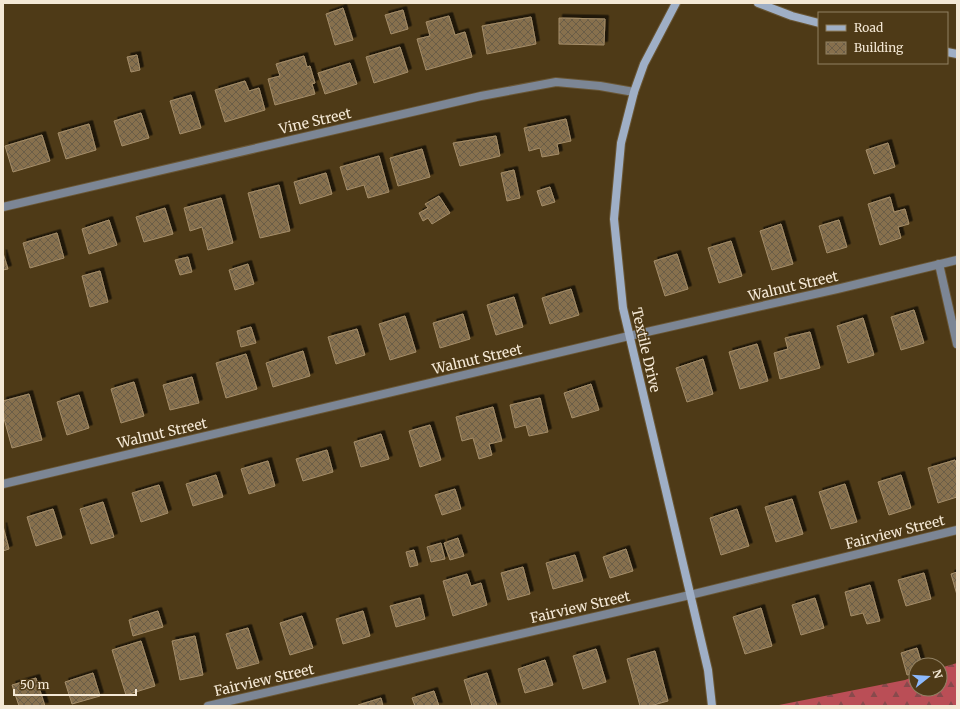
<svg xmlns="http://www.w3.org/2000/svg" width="960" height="709" viewBox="0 0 960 709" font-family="Merriweather,serif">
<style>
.forest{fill:url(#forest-firs)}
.building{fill:url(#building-cross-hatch);stroke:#a58e6a;filter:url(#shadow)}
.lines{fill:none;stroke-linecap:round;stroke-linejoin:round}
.street-casing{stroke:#695635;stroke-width:10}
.secondary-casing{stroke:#695635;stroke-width:10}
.street{stroke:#7c8695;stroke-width:8}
.secondary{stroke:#9fafc6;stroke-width:8}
.labels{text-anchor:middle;stroke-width:3;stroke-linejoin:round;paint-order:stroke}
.street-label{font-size:14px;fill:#f4e8d5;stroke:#4e3a17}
</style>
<defs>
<pattern id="forest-firs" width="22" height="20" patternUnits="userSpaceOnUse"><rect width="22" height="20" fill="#ba4e56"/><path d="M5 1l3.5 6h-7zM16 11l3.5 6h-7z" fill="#874a4c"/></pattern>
<pattern id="building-cross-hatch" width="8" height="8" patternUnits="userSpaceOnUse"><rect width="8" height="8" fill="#87704d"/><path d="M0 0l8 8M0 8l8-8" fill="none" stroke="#6b5d47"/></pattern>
<filter id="shadow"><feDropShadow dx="3.5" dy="-3.5" stdDeviation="0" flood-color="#0009"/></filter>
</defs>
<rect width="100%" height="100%" fill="#4e3a17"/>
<polygon class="forest" points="957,663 957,706 774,706 905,680 916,676 916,689 940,689 940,668"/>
<g class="building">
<polygon points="343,8 353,40 335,45 326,14"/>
<polygon points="403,10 408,29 391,34 385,15"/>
<polygon points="449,16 455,35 465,32 472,57 426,70 417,39 430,36 426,22"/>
<polygon points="531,17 536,44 487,54 482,26"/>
<polygon points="559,18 605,19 604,45 559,44"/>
<polygon points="400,47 408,72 374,83 366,57"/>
<polygon points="137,55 140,70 131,72 127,57"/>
<polygon points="304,56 307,67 310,66 315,83 312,84 315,94 275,105 268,79 280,76 276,64"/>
<polygon points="350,63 357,84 325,94 318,73"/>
<polygon points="245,81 249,91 259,88 265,110 225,122 215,90"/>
<polygon points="191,95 201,128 180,134 170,101"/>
<polygon points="141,113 149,138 122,146 114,121"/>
<polygon points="566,119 571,141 557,144 559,154 542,157 540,148 529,151 524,128"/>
<polygon points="89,124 96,150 66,159 58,133"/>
<polygon points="42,135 50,161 13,172 5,146"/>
<polygon points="496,136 500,156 460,166 453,143"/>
<polygon points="888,143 895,167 874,174 866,150"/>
<polygon points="422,149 430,177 398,186 390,158"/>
<polygon points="379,156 389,192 368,198 364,185 347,190 340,167"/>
<polygon points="514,170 520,198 507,201 501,173"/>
<polygon points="326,173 332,194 300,204 294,182"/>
<polygon points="279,185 290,231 260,238 248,193"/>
<polygon points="550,187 555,202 542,206 537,191"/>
<polygon points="439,196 450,213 432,224 428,218 423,221 419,213 428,208 425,204"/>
<polygon points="890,197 894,212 905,209 909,224 898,227 901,238 880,245 868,204"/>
<polygon points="221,198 233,243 208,250 202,227 190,231 184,208"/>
<polygon points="165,208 173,234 144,242 136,217"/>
<polygon points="109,220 117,245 89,254 82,229"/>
<polygon points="839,220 847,247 827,253 819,226"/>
<polygon points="781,224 793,264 772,270 760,231"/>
<polygon points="57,233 64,258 30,268 23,243"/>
<polygon points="731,241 742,276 719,283 708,248"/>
<polygon points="3,253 8,269 3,270"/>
<polygon points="677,254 688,289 665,296 654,261"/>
<polygon points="188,257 192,272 180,275 175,260"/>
<polygon points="248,264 254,284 235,290 229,270"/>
<polygon points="100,271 108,302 90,307 82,276"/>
<polygon points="571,289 579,315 550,324 542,298"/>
<polygon points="514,297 523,327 496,335 487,305"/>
<polygon points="914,310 924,343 901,350 891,317"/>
<polygon points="463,314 470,339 440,348 433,323"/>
<polygon points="405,316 416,352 390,360 379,324"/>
<polygon points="863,318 874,355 848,363 837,326"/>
<polygon points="251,327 256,343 241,347 237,331"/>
<polygon points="357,329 365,355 336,364 328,337"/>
<polygon points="810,332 820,368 780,379 774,353 788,349 785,338"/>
<polygon points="757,344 768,381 740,389 729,352"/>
<polygon points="303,351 310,376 273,387 266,363"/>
<polygon points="246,354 257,389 226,398 216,363"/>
<polygon points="703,359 713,394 687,402 676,368"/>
<polygon points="192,377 199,403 170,410 163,385"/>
<polygon points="134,382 144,416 121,423 111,389"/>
<polygon points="591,384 599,410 572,418 564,393"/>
<polygon points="29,394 42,440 12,448 3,415 3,401"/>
<polygon points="79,395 89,428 67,435 57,402"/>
<polygon points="540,398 548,432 529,436 526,425 515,428 510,405"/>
<polygon points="493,407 502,441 489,444 492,455 479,459 473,438 462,441 456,417"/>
<polygon points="430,425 441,460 420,467 409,431"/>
<polygon points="381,434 389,459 361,467 354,442"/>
<polygon points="327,450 333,472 303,481 296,459"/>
<polygon points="955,460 957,466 957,497 938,503 928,468"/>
<polygon points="268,461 275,486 249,494 241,469"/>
<polygon points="216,475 223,497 193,506 186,484"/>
<polygon points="901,475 911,508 889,515 878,482"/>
<polygon points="845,484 857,522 831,529 819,492"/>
<polygon points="159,485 168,513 141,522 132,493"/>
<polygon points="455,489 461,509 442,515 435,495"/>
<polygon points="792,499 803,534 776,542 765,507"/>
<polygon points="103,502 114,537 91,544 80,509"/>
<polygon points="53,509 62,538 36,546 27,517"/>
<polygon points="737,509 749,546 721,555 710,518"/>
<polygon points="3,526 9,549 3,551"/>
<polygon points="458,538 464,556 450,560 444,543"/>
<polygon points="441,543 445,559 431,562 427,547"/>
<polygon points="626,549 633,571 610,578 603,557"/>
<polygon points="414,550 418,565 410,567 406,552"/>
<polygon points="575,555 583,581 553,589 546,563"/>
<polygon points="523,567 530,594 508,600 501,573"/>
<polygon points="957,572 957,595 951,574"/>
<polygon points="924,573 931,599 906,606 898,580"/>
<polygon points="467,574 471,586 481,583 487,605 453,616 443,581"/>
<polygon points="870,585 880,621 867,624 863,613 851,616 845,592"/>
<polygon points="420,598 425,619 396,627 390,606"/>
<polygon points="815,598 824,628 801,635 792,605"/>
<polygon points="761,608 772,646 745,654 733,617"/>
<polygon points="158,611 163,627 133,636 129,620"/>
<polygon points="363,611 370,636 343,644 336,619"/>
<polygon points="302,616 313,648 290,655 280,623"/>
<polygon points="248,628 259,663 237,669 226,634"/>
<polygon points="195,636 203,675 180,680 172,641"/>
<polygon points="141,641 155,686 126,695 112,650"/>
<polygon points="917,648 922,665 916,665 916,673 907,675 901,653"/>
<polygon points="596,649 606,682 583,689 573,656"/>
<polygon points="655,651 668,701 650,706 640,706 627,659"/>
<polygon points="545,660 553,685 525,693 518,669"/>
<polygon points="93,673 100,696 72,704 65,682"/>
<polygon points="487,673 497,706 472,706 464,680"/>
<polygon points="36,678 45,706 19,706 12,685"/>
<polygon points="434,691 439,706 415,706 412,698"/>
<polygon points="381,698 383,706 358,706 358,705"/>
</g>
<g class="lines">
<defs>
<g id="street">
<polyline points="3,207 481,96 556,82 600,86 634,92"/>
<polyline points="939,264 957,344"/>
<polyline points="3,484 629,336 837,289 957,260"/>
<polyline points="208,706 690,595 957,530"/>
</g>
<g id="secondary">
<polyline points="676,3 644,64 634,92 621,143 614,219 623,308 708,670 712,706"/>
<polyline points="758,3 792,16 819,23"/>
<polyline points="947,52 957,54"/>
</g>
</defs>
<use href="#street" class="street-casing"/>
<use href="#secondary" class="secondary-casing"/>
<use href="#street" class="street"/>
<use href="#secondary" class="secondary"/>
</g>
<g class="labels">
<g class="street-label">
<text transform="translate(315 121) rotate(-13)" y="5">Vine Street</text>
<text transform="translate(793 286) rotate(-13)" y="5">Walnut Street</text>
<text transform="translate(646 350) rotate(77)" y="5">Textile Drive</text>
<text transform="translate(477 359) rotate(-13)" y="5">Walnut Street</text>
<text transform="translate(162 433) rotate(-13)" y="5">Walnut Street</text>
<text transform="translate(895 532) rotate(-14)" y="5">Fairview Street</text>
<text transform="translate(580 607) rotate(-13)" y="5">Fairview Street</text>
<text transform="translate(264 680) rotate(-13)" y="5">Fairview Street</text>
</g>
</g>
<rect width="960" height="709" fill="none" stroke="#f4e8d5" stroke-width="8"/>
<rect x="818" y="12" width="130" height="52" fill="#4e3a17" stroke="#908063"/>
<rect x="826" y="25" width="20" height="6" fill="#9fafc6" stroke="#908063"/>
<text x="854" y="32" font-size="12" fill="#f4e8d5">Road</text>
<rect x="826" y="42" width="20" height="12" fill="url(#building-cross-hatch)" stroke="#908063"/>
<text x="854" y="52" font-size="12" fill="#f4e8d5">Building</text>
<g transform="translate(928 677) rotate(73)"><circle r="19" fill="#4e3a17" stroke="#908063"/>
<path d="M0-3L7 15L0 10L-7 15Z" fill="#8cb9fc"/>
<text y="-6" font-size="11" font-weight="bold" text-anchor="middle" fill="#f4e8d5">N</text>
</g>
<path d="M14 689v6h122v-6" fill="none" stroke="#f4e8d5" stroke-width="2"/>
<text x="20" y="689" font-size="12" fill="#f4e8d5" stroke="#4e3a17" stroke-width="3" paint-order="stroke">50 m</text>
</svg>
